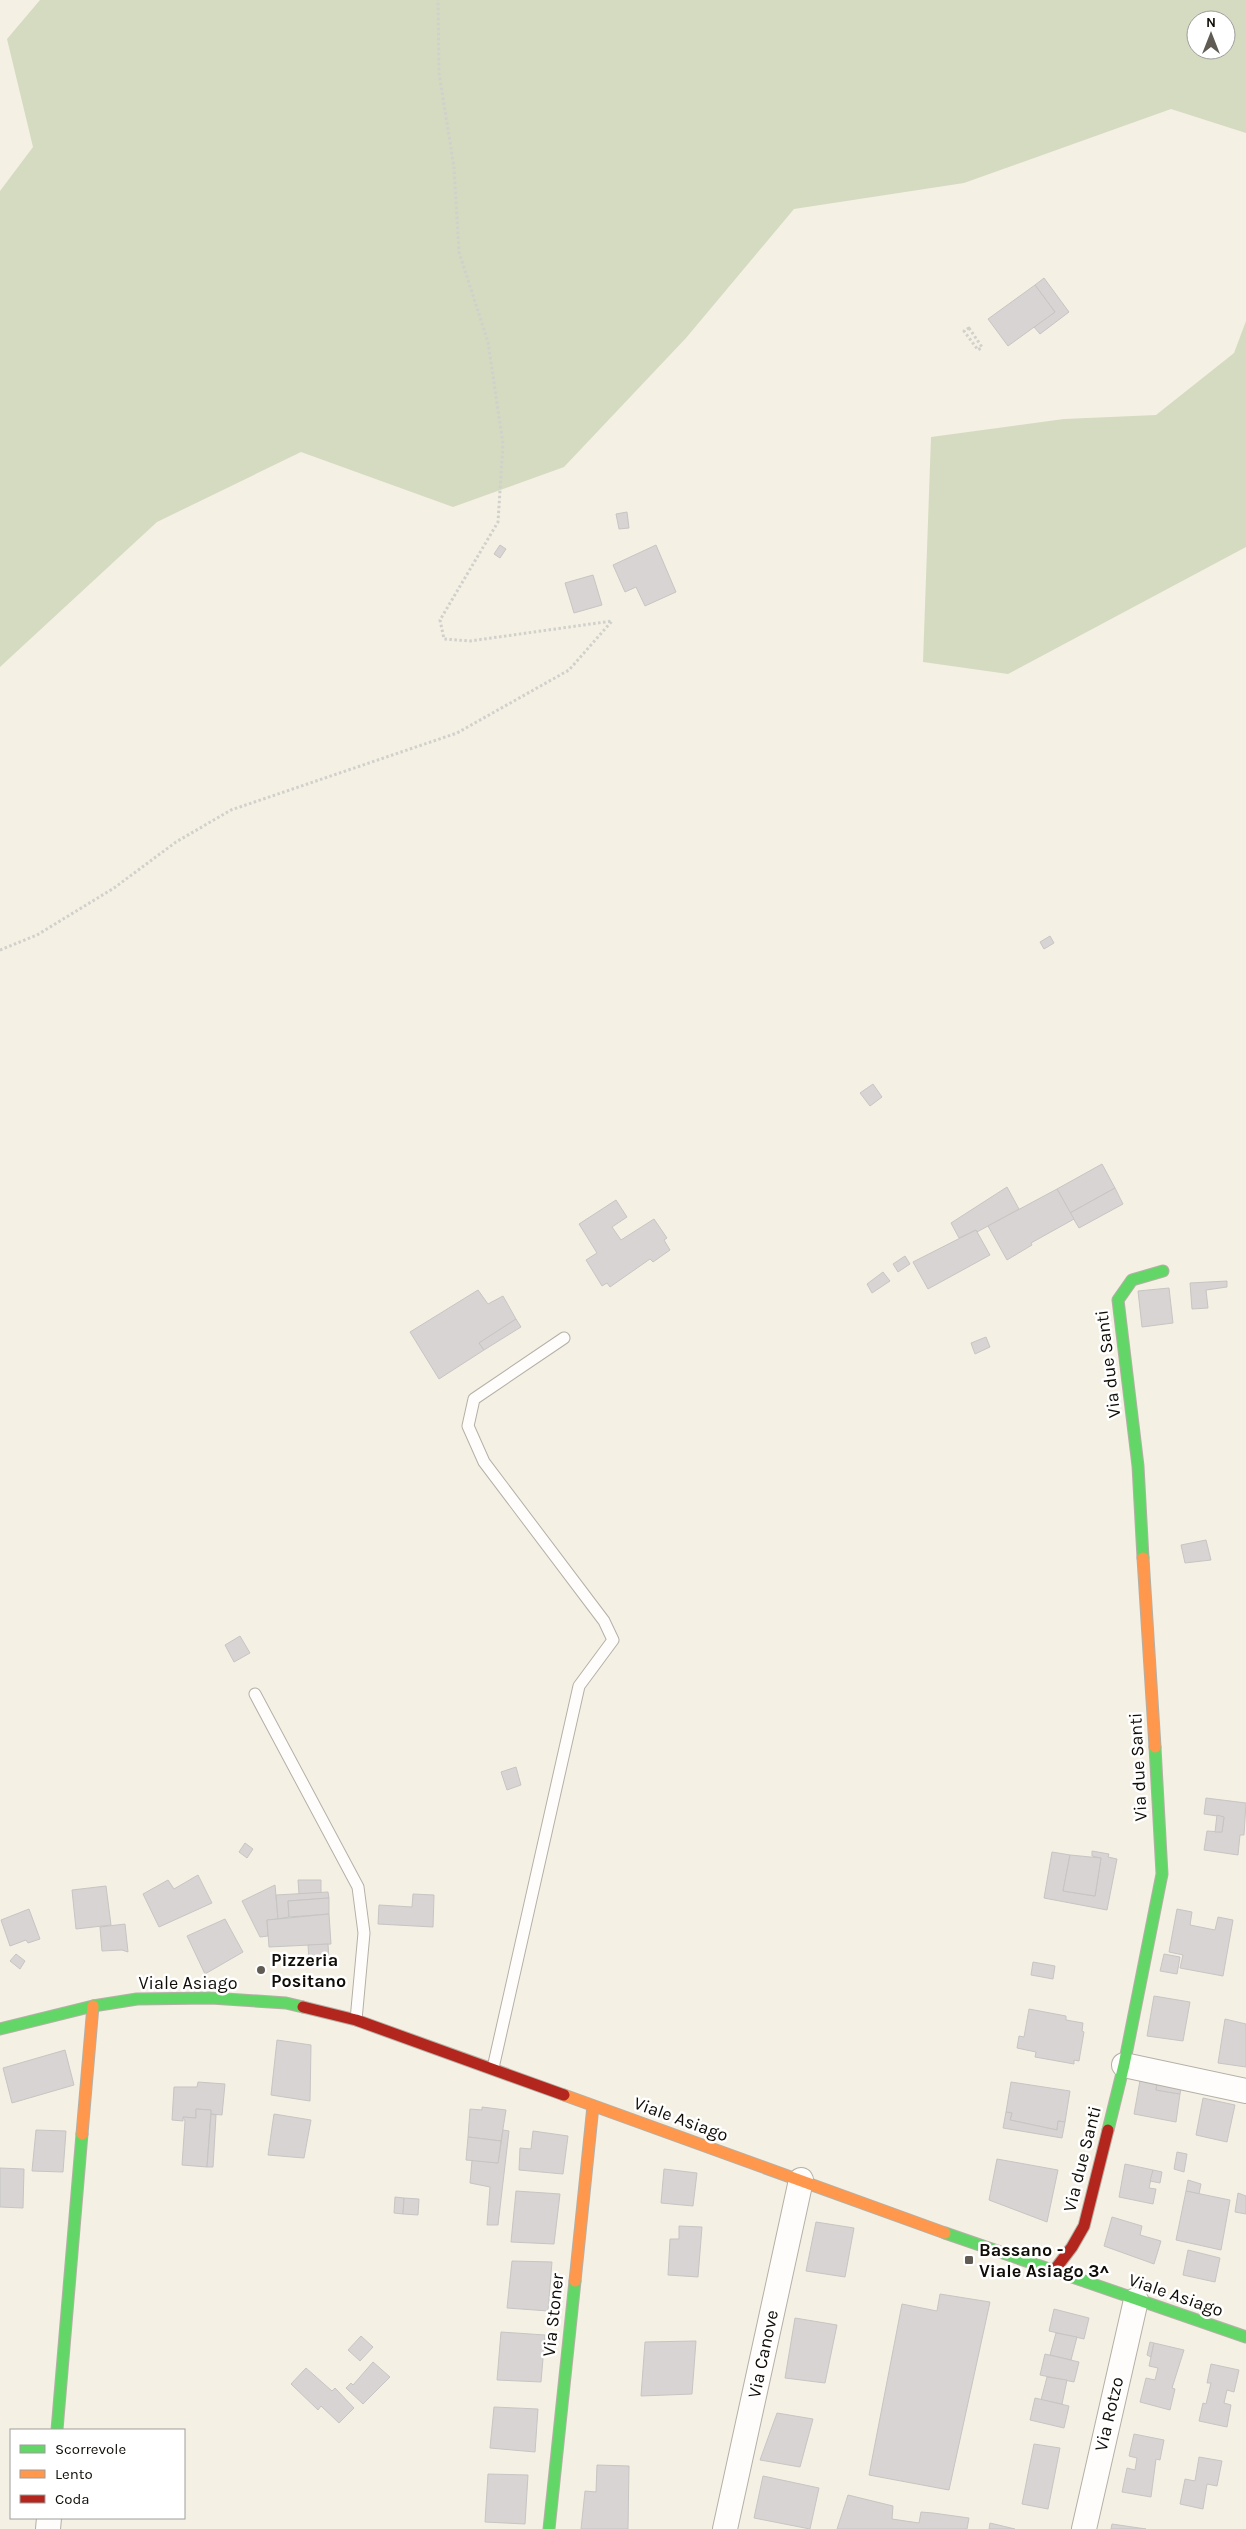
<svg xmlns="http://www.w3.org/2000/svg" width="1246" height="2529" viewBox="0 0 1246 2529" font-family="Karla,sans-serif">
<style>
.forest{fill:#d5dbc0;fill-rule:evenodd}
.building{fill:#d7d4d3;stroke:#c7c5c3}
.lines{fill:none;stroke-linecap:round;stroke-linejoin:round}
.lane-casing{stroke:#b4b0a6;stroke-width:13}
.street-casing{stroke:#b4b0a6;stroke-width:26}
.fast-casing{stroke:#b4b0a6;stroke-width:13}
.slow-casing{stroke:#b4b0a6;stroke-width:13}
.jam-casing{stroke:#b4b0a6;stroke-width:13}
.path{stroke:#d0d0cc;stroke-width:3;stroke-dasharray:2.5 2.5;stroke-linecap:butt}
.lane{stroke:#fefdfb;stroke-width:11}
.street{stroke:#fefdfb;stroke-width:24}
.fast{stroke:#63d668;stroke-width:11}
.slow{stroke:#ff974d;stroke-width:11}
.jam{stroke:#b3261e;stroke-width:11}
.poi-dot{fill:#605c54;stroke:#fff;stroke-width:2}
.labels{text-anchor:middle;stroke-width:5;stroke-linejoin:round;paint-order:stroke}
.street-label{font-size:18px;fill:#100d07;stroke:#fff}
.poi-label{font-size:18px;font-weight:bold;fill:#100d07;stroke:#fff;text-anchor:start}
</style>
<rect width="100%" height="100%" fill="#f5f0e4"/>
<g class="forest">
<path d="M40 0H1246V133L1171 109 964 183 794 209 686 338 564 467 453 507 301 452 157 522 0 667V191L33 147 7 39ZM1196 20H1226V50H1196Z"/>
<polygon points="1246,321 1246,547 1008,674 923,662 931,437 1064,419 1156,415 1234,353"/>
</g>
<g class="building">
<polygon points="1044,278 1069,312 1040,334 1034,327 1055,312 1035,285"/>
<polygon points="1035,285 1055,312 1008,346 988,319"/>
<polygon points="627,512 629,528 619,529 616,514"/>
<polygon points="500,545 506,549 500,558 494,554"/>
<polygon points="656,545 676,592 645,606 636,587 625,592 613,565"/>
<polygon points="593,575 602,605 574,613 565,583"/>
<polygon points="1050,936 1054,943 1044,949 1040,942"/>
<polygon points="873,1084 882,1097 870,1106 860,1093"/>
<polygon points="1102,1164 1115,1188 1070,1213 1057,1189"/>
<polygon points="1007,1187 1019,1209 977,1232 976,1230 959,1238 951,1223"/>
<polygon points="1115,1188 1123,1204 1079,1228 1070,1213"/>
<polygon points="1057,1189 1074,1219 1031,1243 1032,1245 1007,1260 988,1226"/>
<polygon points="616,1200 627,1217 612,1227 621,1240 654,1219 667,1238 664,1240 670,1250 653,1262 650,1259 610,1287 607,1283 602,1286 586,1260 597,1253 579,1224"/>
<polygon points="976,1230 990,1255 928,1289 913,1262"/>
<polygon points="905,1256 910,1264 898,1272 893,1264"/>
<polygon points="883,1272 890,1281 872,1293 867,1284"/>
<polygon points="1227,1281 1227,1287 1206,1290 1208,1308 1192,1309 1190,1283"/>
<polygon points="1169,1288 1173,1323 1142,1327 1138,1291"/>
<polygon points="478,1290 488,1304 503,1296 516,1319 479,1343 484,1350 439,1379 410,1332"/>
<polygon points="516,1319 521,1327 484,1350 479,1343"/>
<polygon points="986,1337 990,1347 975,1354 971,1343"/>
<polygon points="1206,1540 1211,1560 1185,1563 1181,1545"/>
<polygon points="240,1636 250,1653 234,1662 225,1645"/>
<polygon points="516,1767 521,1785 507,1790 501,1772"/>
<polygon points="1206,1798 1246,1803 1244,1835 1240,1835 1238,1855 1204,1850 1207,1831 1222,1832 1224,1817 1204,1814"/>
<polygon points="1217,1815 1224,1817 1222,1832 1215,1832"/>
<polygon points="245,1843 253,1849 247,1858 239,1852"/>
<polygon points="1092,1851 1109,1854 1108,1857 1117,1859 1107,1910 1044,1898 1052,1852 1070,1855 1063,1891 1095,1896 1101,1858 1092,1856"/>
<polygon points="1070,1855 1101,1858 1095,1896 1063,1891"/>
<polygon points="198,1875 212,1903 159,1927 143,1894 168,1880 174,1889"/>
<polygon points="298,1880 321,1880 321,1893 299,1894"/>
<polygon points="275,1885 278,1919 267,1920 268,1936 260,1937 242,1901"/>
<polygon points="106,1886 111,1925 76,1929 72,1890"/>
<polygon points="328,1892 329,1898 288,1901 289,1917 278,1919 276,1895"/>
<polygon points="413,1894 434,1895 433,1927 378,1924 379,1905 412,1907"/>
<polygon points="329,1898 329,1914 289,1917 288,1901"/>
<polygon points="29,1909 40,1939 28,1943 26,1940 10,1946 1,1920"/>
<polygon points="1177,1909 1192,1912 1190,1925 1215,1930 1218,1917 1233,1920 1223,1976 1180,1968 1183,1955 1169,1952"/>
<polygon points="329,1914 331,1944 269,1947 267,1920"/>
<polygon points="225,1919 243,1952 205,1974 187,1936"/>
<polygon points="125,1924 128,1952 122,1950 102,1951 100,1927"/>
<polygon points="328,1944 329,1959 309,1960 308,1945"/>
<polygon points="16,1954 25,1961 20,1969 10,1961"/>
<polygon points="1164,1954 1180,1957 1177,1974 1160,1971"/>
<polygon points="1033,1962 1055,1966 1053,1979 1031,1975"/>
<polygon points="1154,1996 1190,2002 1183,2041 1147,2036"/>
<polygon points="1029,2009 1066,2016 1066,2020 1083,2023 1082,2031 1084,2032 1079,2061 1074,2060 1074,2064 1035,2057 1036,2052 1017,2048 1019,2036 1024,2037"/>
<polygon points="1225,2019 1246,2024 1246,2067 1218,2063"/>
<polygon points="277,2040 311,2045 310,2101 271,2095"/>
<polygon points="65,2050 74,2085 12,2103 3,2068"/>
<polygon points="1141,2075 1158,2078 1156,2090 1180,2094 1176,2122 1134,2114"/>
<polygon points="1158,2078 1182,2082 1180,2094 1156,2090"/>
<polygon points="198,2082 225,2084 222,2115 211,2114 211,2110 196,2109 196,2118 183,2117 183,2121 172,2120 174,2087 197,2087"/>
<polygon points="1011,2082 1070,2091 1065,2122 1058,2121 1057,2130 1010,2120 1012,2113 1006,2112"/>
<polygon points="1203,2098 1235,2105 1227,2142 1196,2135"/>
<polygon points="482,2107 506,2110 501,2141 468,2137 470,2109 482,2110"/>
<polygon points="196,2109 211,2110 207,2167 182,2165 185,2121 183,2117 196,2118"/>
<polygon points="1006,2112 1012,2113 1010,2120 1057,2130 1058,2121 1065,2122 1062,2138 1003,2128"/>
<polygon points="211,2114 216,2115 213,2167 207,2167"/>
<polygon points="274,2114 311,2120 304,2158 268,2155"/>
<polygon points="36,2130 66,2131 63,2172 32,2171"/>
<polygon points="503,2130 509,2131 498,2225 487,2225 490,2187 470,2183 472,2160 498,2163"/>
<polygon points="533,2131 568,2136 563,2174 519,2170 520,2148 531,2149"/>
<polygon points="468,2137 501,2141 498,2163 466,2160"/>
<polygon points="1177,2152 1187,2154 1184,2172 1174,2169"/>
<polygon points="997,2159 1058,2170 1047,2222 989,2200"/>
<polygon points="1125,2164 1153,2170 1149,2188 1156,2189 1153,2204 1119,2197"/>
<polygon points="0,2168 24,2169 23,2208 0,2207"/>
<polygon points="664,2169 697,2173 693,2206 661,2203"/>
<polygon points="1153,2170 1162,2172 1160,2183 1150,2181"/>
<polygon points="1188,2180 1201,2184 1199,2194 1186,2191"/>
<polygon points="516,2191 560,2194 554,2244 511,2242"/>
<polygon points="1186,2191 1230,2200 1221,2250 1176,2240"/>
<polygon points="1238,2193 1246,2196 1246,2214 1235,2212"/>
<polygon points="395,2197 404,2198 403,2214 394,2213"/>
<polygon points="404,2198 419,2199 418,2215 403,2214"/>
<polygon points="1112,2217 1142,2226 1140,2235 1161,2241 1154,2264 1104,2246"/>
<polygon points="816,2222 854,2228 845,2277 806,2271"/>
<polygon points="679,2226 702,2227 698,2277 668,2275 670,2239 679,2239"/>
<polygon points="1188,2250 1220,2258 1215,2282 1183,2275"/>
<polygon points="512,2261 552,2262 548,2311 507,2308"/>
<polygon points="940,2294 990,2302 949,2490 869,2475 902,2304 937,2311"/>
<polygon points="1054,2309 1089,2318 1084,2339 1049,2331"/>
<polygon points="795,2318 837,2325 825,2383 785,2378"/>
<polygon points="501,2332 545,2335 541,2382 497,2380"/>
<polygon points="1056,2333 1077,2337 1071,2360 1050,2355"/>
<polygon points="361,2336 373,2347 360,2361 348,2350"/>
<polygon points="696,2341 692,2394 641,2396 645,2342"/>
<polygon points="1150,2342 1154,2343 1151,2357 1147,2355"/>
<polygon points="1154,2343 1184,2350 1172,2388 1175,2389 1170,2410 1140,2402 1146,2378 1155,2380 1158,2368 1149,2366"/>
<polygon points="1045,2354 1079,2362 1074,2382 1040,2375"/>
<polygon points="373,2362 390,2377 363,2404 346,2388 351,2383 353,2385"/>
<polygon points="1211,2364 1239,2370 1234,2392 1227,2390 1224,2403 1231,2405 1227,2427 1199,2421 1203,2403 1206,2404 1211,2383 1207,2383"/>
<polygon points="306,2368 332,2391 335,2388 354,2408 339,2423 321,2406 318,2410 291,2384"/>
<polygon points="1047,2377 1067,2380 1062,2404 1041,2400"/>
<polygon points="1035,2398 1069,2406 1064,2428 1030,2420"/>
<polygon points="494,2407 538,2409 535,2452 490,2448"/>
<polygon points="777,2413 813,2419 800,2467 760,2460"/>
<polygon points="1134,2434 1164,2440 1160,2460 1156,2459 1151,2497 1122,2492 1127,2468 1135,2470 1137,2458 1129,2456"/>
<polygon points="1034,2444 1060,2448 1048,2509 1022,2504"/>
<polygon points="1199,2457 1222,2461 1217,2486 1207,2484 1203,2509 1180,2504 1185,2479 1195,2481"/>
<polygon points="597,2465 629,2466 628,2529 581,2529 585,2491 596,2492"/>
<polygon points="488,2474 528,2475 525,2524 485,2522"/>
<polygon points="763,2476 819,2488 810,2529 754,2518"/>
<polygon points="848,2495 893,2506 892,2519 919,2523 921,2512 933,2513 969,2518 967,2529 837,2529"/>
<polygon points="990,2523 1015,2529 989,2529"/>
<polygon points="1112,2524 1146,2529 1111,2529"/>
</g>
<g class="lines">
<defs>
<g id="lane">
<polyline points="255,1694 358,1887 364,1933 356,2020"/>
<polyline points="493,2068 579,1686 613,1640 604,1621 484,1462 468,1426 474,1399 564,1338"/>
</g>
<g id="street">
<polyline points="1124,2065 1246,2091"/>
<polyline points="48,2529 49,2518"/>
<polyline points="725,2529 801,2180"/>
<polyline points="1084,2529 1136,2300"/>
</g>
<g id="fast">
<polyline points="1143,1558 1138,1466 1118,1300 1132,1280 1163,1271"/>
<polyline points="0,2029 93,2006 137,1999 211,1998 286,2003 303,2007"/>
<polyline points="1108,2130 1124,2065 1162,1874 1155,1747"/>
<polyline points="945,2233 1246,2337"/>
<polyline points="57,2430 82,2134"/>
<polyline points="549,2529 575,2281"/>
</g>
<g id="slow">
<polyline points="1143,1558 1155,1747"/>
<polyline points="564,2095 945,2233"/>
<polyline points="82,2134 93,2006"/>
<polyline points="575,2281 593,2106"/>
</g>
<g id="jam">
<polyline points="303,2007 356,2020 564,2095"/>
<polyline points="1053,2272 1072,2247 1084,2226 1108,2130"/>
</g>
</defs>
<use href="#lane" class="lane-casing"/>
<use href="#street" class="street-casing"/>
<use href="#fast" class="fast-casing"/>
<use href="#slow" class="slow-casing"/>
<use href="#jam" class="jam-casing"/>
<g class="path">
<polygon points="969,328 982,347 978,350 964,331"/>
<polyline points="0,950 37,935 114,888 176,842 231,810 457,733 569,670 612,621 470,641 444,639 440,620 498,522 503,444 488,342 459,252 454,167 439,73 438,0"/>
</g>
<use href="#lane" class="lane"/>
<use href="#street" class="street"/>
<use href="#fast" class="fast"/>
<use href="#slow" class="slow"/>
<use href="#jam" class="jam"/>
</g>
<g class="poi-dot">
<circle cx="261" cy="1970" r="5"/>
<rect x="964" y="2255" width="10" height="10" rx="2.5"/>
</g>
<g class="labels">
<g class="street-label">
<text transform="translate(1108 1364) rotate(-97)" y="6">Via due Santi</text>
<text transform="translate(1138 1767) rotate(-93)" y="6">Via due Santi</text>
<text x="188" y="1989">Viale Asiago</text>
<text transform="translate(681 2119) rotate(20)" y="6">Viale Asiago</text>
<text transform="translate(1082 2159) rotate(-76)" y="6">Via due Santi</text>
<text transform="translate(1176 2295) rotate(19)" y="6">Viale Asiago</text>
<text transform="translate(553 2315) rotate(-84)" y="6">Via Stoner</text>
<text transform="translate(763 2354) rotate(-78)" y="6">Via Canove</text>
<text transform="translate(1109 2414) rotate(-77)" y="6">Via Rotzo</text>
</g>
<g class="poi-label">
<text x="271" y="1966">Pizzeria<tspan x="271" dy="21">Positano</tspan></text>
<text x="979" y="2256">Bassano -<tspan x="979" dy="21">Viale Asiago 3^</tspan></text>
</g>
</g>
<rect x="10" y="2429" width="175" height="90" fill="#ffffff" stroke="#9f9e9c"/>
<rect x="20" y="2445" width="25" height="8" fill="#63d668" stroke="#9f9e9c"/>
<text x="55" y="2454" font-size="15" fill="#100d07">Scorrevole</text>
<rect x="20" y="2470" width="25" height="8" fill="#ff974d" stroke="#9f9e9c"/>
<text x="55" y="2479" font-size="15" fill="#100d07">Lento</text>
<rect x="20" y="2495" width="25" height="8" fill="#b3261e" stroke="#9f9e9c"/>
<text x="55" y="2504" font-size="15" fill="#100d07">Coda</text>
<g transform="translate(1211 35)"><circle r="24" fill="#ffffff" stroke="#9f9e9c"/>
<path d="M0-4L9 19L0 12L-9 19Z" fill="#605c54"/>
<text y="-8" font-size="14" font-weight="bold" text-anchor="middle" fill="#100d07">N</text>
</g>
</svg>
